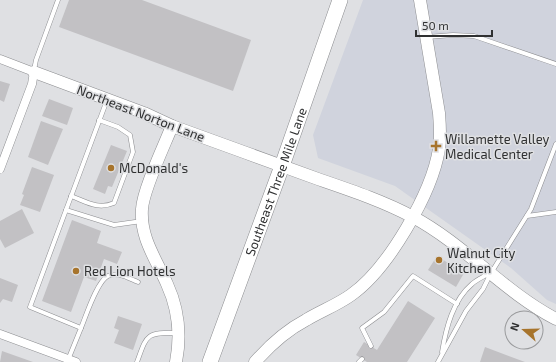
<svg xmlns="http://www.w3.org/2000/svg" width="556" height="362" viewBox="0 0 556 362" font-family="'Exo 2',sans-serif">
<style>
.built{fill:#d0d3dd}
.building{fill:#c2c1c4}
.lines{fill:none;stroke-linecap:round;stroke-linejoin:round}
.lane-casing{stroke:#8c8d90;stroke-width:5}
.street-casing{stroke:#8c8d90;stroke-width:9}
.secondary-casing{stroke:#8c8d90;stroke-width:13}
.highway-casing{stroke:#8c8d90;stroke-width:16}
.lane{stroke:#fff;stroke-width:4}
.street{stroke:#fff;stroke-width:8}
.secondary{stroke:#fff;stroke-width:12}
.highway{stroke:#fff;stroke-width:15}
.poi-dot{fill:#a7742c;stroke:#dfe0e3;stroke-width:1.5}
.labels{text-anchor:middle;stroke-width:3;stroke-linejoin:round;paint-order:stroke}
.street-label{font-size:13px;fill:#303132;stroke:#dfe0e3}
.poi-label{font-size:13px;fill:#303132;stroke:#dfe0e3;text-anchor:start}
</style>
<rect width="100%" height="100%" fill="#dfe0e3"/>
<polygon class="built" points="363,0 556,0 556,304 547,300 511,268 395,186 318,158 313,135"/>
<g class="building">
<polygon points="69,0 142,0 251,40 233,91 59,27"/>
<polygon points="0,81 10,84 4,102 0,100"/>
<polygon points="49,99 73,108 67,125 42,116"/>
<polygon points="41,121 63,129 48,165 28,157"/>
<polygon points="111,145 127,151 112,187 108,186 105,194 93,189"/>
<polygon points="32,167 54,175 40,212 20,205 24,195 22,194"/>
<polygon points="22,209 34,233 5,248 0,239 0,221"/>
<polygon points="72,220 101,231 97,243 122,252 117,264 104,259 96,281 84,277 71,312 42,301"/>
<polygon points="437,256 464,273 456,287 428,270"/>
<polygon points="0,278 18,285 12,302 3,299 0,303"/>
<polygon points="408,301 435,318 407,362 367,362 356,355 364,342 377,350"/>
<polygon points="118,316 142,324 133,350 114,343 119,330 114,328"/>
<polygon points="485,347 525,362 480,362"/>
<polygon points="2,351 33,362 0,362"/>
</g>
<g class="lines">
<defs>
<g id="lane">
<polyline points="427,37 453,35 474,36 556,64"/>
<polyline points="34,70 36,60 58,0"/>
<polyline points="107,100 66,210 114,225 142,221"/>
<path d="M71 196C87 202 98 210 114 203L133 152 130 135 118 127 99 120"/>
<polyline points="66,210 30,307 81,328 68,360"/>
<polyline points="527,216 556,212"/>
<path d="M81 328C86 316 97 281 108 276 117 271 130 279 138 282"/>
<polyline points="371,346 362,328 384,312 413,276 457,304"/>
<path d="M442 352C446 328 453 300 472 284 476 280 483 277 488 274"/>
<path d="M137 362C147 335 146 332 176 333"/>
<polyline points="359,362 362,359"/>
<polyline points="438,362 466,311 483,289 491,273 531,209 556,144"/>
</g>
<g id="street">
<polyline points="0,59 34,72 32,84 0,169"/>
<polyline points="0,334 76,362"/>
</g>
<g id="secondary">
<path d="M34 72 144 113 172 126C221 144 269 161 318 179 350 190 383 201 413 217 465 245 504 292 556 319"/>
<path d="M172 126C164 146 143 190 142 209 140 238 156 259 167 284 178 308 181 336 176 362"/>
<path d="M255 362C270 345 287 330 306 320 321 311 337 305 351 295 388 269 432 193 439 149 441 137 440 125 439 113L420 0"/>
</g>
<g id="highway">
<path id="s1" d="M210 362 282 166 340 0"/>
</g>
</defs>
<use href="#lane" class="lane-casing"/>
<use href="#street" class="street-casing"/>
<use href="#secondary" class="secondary-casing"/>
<use href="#highway" class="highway-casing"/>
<use href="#lane" class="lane"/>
<use href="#street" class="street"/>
<use href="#secondary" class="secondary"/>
<use href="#highway" class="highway"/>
</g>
<g class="poi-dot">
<path d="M434 140h4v4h4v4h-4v4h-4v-4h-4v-4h4z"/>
<circle cx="111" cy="168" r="4"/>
<circle cx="439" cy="260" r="4"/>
<circle cx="76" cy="271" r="4"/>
</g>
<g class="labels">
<g class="street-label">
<text transform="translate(141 113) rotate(21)" y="5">Northeast Norton Lane</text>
<text dy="5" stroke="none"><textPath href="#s1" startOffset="192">Southeast Three Mile Lane</textPath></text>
</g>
<g class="poi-label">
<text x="445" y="144">Willamette Valley<tspan x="445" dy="15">Medical Center</tspan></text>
<text x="119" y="173">McDonald's</text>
<text x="447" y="258">Walnut City<tspan x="447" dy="15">Kitchen</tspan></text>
<text x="84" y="276">Red Lion Hotels</text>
</g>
</g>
<g transform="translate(524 330) rotate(290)"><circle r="19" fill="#dfe0e3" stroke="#999a9c"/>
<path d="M0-3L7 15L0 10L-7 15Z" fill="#a7742c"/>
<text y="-6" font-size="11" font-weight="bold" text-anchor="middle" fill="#303132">N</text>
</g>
<path d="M416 30v6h76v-6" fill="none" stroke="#303132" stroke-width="2"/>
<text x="422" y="30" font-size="12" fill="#303132" stroke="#dfe0e3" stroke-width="3" paint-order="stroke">50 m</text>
</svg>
